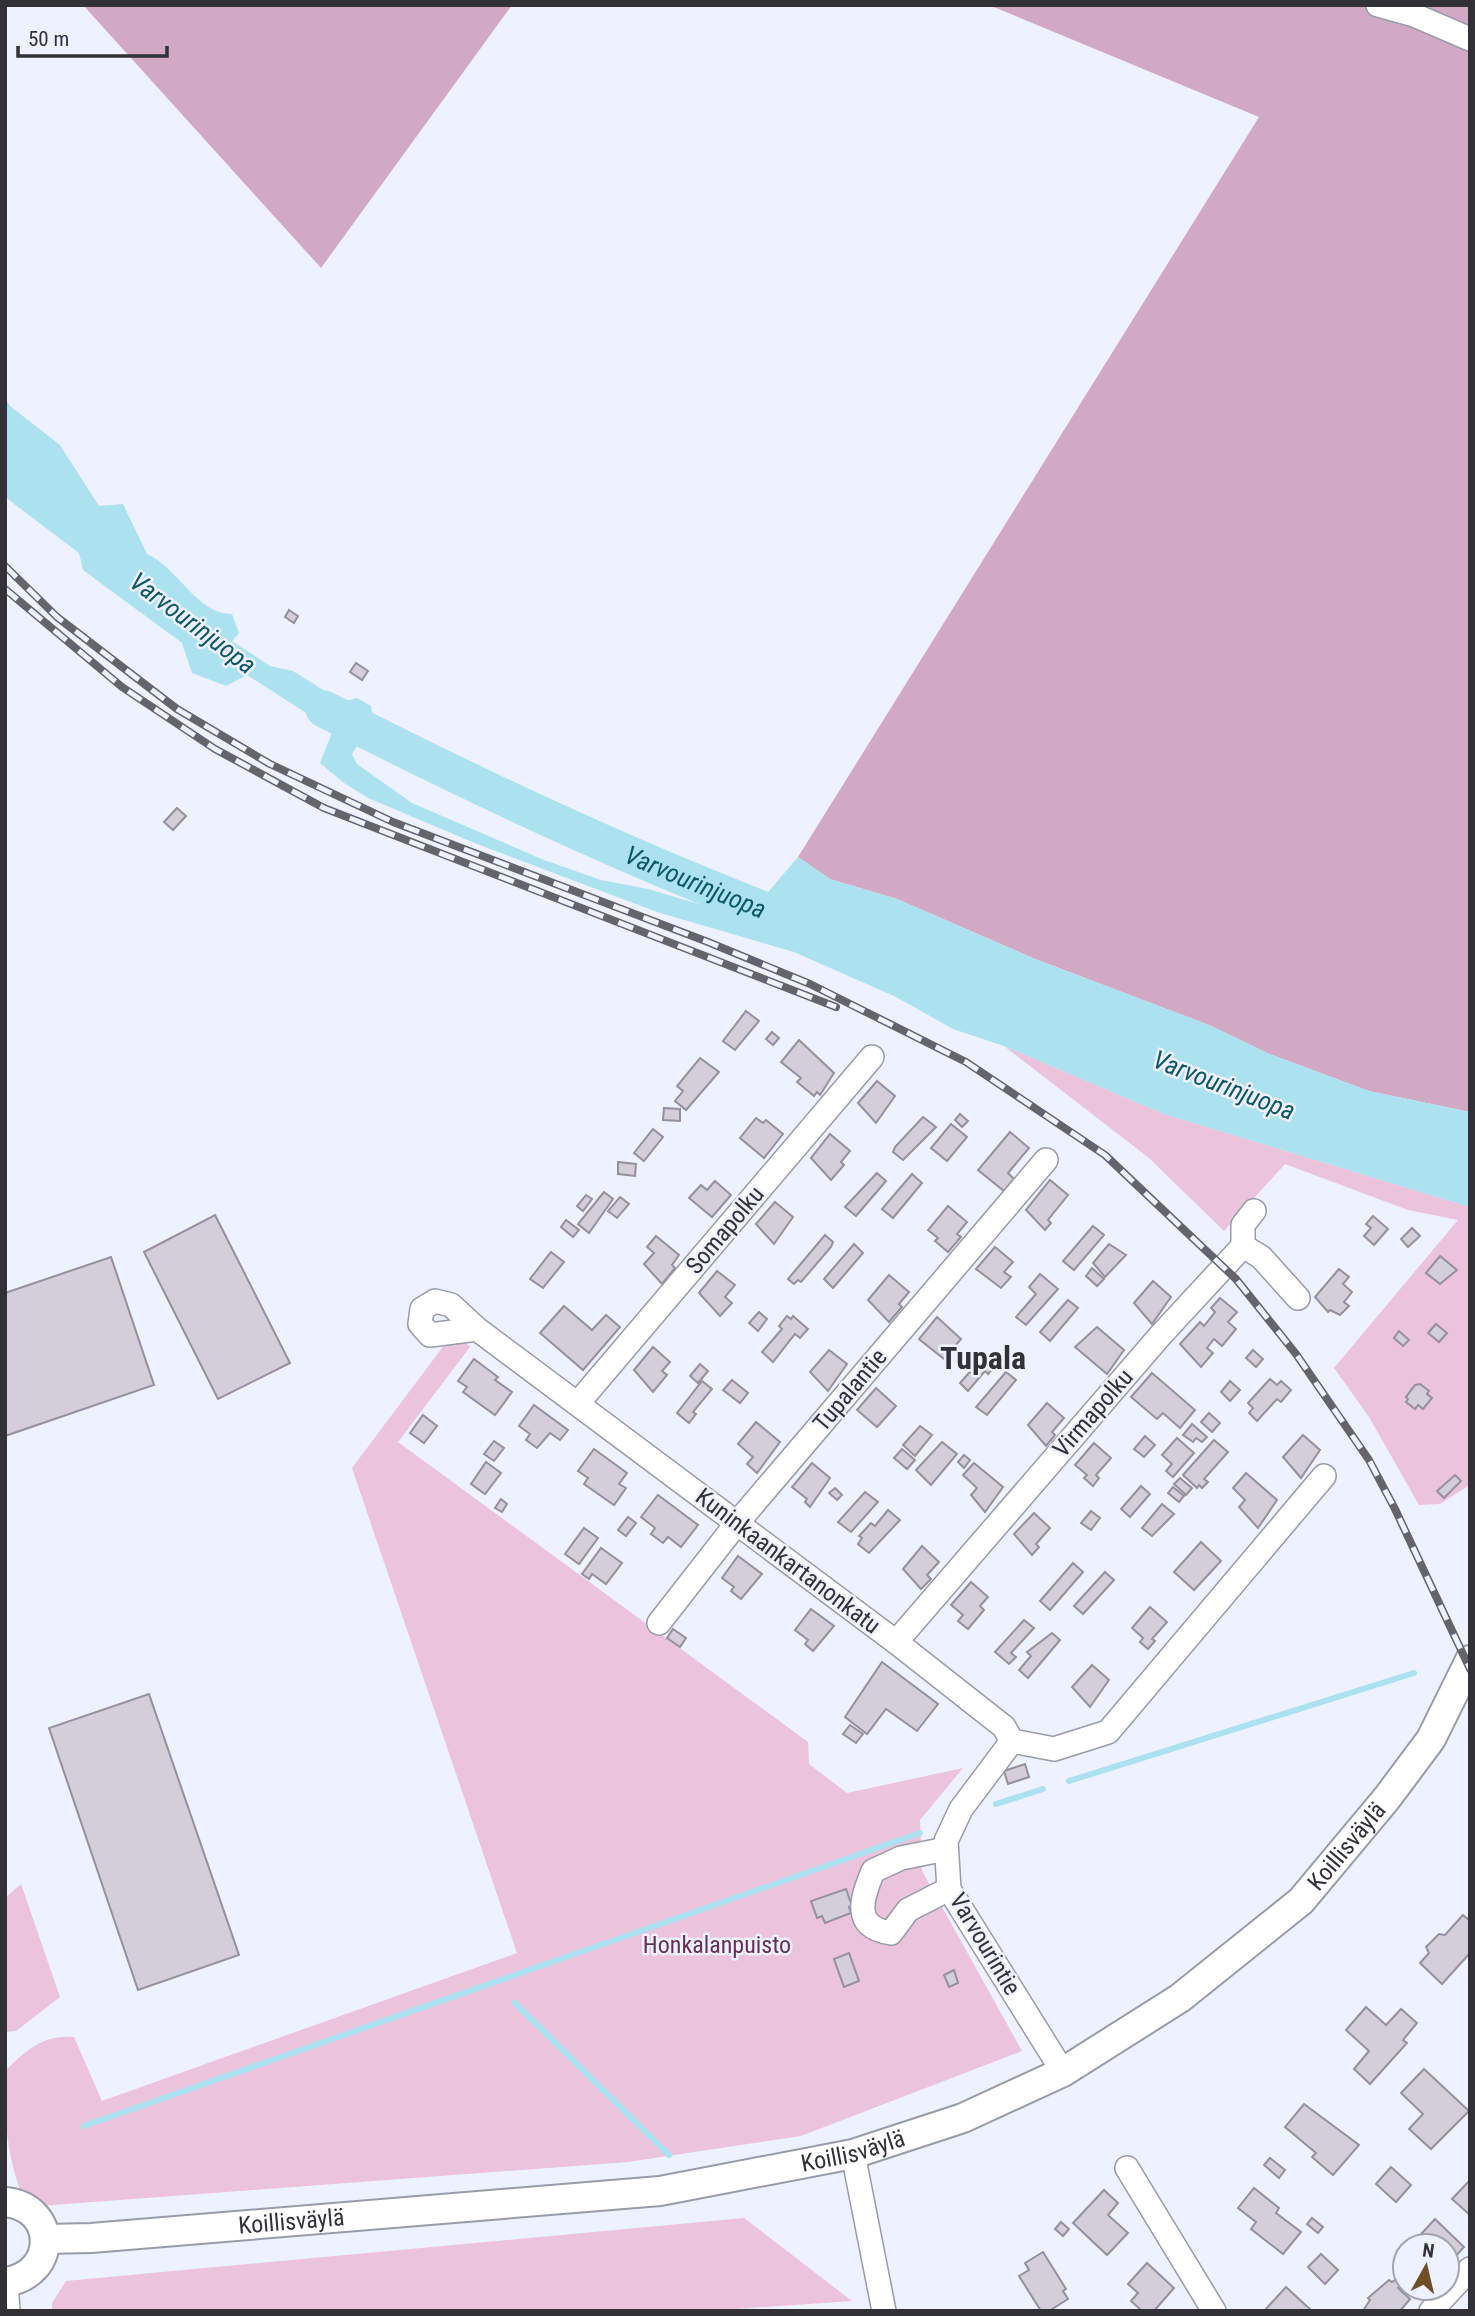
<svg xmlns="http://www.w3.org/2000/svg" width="1475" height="2316" viewBox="0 0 1475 2316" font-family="'Roboto Condensed',sans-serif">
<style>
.green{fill:#ebc3dd}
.forest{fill:#d2a9c4}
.water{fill:#ace2f0}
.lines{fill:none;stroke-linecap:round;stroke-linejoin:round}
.stream{stroke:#ace2f0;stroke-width:6}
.river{stroke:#ace2f0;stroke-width:37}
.building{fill:#d4cdda;stroke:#968f9c;stroke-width:2}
.minor-casing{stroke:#989ba8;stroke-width:26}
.major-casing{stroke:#989ba8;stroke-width:32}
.minor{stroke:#fff;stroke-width:23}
.major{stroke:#fff;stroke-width:28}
.rail-casing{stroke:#63646c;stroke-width:8}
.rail{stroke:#eef1ff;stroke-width:5;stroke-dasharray:16;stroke-linecap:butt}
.labels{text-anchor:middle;stroke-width:5;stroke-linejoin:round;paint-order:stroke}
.street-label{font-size:24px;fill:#313137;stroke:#eef1ff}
.park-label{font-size:24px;fill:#643155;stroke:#eef1ff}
.water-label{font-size:26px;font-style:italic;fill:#0d5767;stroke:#eef1ff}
.district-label{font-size:32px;font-weight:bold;fill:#313137;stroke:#eef1ff}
</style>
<rect width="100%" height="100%" fill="#eef1ff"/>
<g class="green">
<polygon points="1004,1046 1164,1114 1470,1207 1470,1485 1440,1504 1419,1505 1369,1417 1334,1368 1458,1220 1408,1210 1285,1164 1224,1231 1149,1158"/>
<path d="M454 1332 470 1347 398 1442 808 1742 809 1764 847 1793 963 1768 920 1820 922 1871 1022 2051 801 2136 628 2162 26 2207C6 2153 5 2128 5 2071 26 2050 44 2034 74 2037L102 2101 517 1953 352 1468Z"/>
<polygon points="21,1884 60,1997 16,2031 5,2032 5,1898"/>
<polygon points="744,2218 852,2301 708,2311 52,2311 52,2303 66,2281"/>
</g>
<g class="forest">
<polygon points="83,5 512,5 321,268"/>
<polygon points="989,5 1470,5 1470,1112 1369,1091 1269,1054 1209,1025 1035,959 897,899 830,879 798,857 1259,117"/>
</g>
<path class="water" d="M5 398 10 406 60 445 99 506 123 504 147 554C177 567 198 615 232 614L239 633 232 641 270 666 293 671 328 693 346 701 357 698 371 706 373 721 352 754 357 764 412 803 544 860 601 880 648 889 746 918 798 857 830 879 897 899 1035 959 1209 1025 1270 1054 1369 1091 1470 1112V1207L1164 1114 1004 1046 953 1029 896 997 794 952 657 912 477 844 368 798 344 783 320 763 333 730 247 675 226 686 192 673 182 643 83 570 79 553 9 500 5 496Z"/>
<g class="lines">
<g class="stream">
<polyline points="1069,1781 1414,1673"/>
<polyline points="996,1804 1043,1789"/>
<polyline points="515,2003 669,2155"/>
<polyline points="84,2126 920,1833"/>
</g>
<path class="river" id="s1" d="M324 709C480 789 638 863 803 925"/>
</g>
<g class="building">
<polygon points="289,610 298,616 294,623 285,617"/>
<polygon points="356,663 368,671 362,680 350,672"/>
<polygon points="177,808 186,816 173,830 164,822"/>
<polygon points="746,1011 759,1021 735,1050 723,1041"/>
<polygon points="772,1032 779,1038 773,1045 766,1039"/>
<polygon points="799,1040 834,1073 820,1095 817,1092 814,1096 797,1082 801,1078 781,1062"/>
<polygon points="700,1058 719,1072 686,1110 675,1101 683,1091 677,1086"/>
<polygon points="877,1081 895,1096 876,1123 858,1103"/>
<polygon points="664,1108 680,1109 680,1121 663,1120"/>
<polygon points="960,1114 968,1121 962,1127 955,1120"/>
<polygon points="923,1117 936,1127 903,1160 893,1152 895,1147"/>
<polygon points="756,1118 763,1123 766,1120 783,1134 764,1158 740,1138"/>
<polygon points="951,1124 967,1137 947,1161 931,1148"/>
<polygon points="653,1129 663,1137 644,1161 634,1153"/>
<polygon points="1010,1132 1029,1148 1008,1173 1014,1179 1004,1191 978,1170"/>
<polygon points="830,1134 850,1151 841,1162 844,1165 831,1180 811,1158"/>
<polygon points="618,1162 636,1164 635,1176 618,1174"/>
<polygon points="877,1173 886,1181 856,1216 845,1207"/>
<polygon points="912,1174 922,1183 893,1218 882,1209"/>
<polygon points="1050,1180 1068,1195 1048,1220 1051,1223 1045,1230 1026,1210"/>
<polygon points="715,1181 731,1195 712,1217 689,1198 701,1185 707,1190"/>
<polygon points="604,1192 613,1199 589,1233 578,1224"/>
<polygon points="586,1195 592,1199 583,1211 577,1206"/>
<polygon points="620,1197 629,1204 617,1218 608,1211"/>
<polygon points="775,1202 793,1217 774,1244 756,1224"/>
<polygon points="948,1206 967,1222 957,1234 961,1237 948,1252 935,1241 938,1238 928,1230"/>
<polygon points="215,1215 290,1363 218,1399 144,1252"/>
<polygon points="1373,1216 1388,1229 1374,1245 1364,1236 1371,1228 1366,1224"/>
<polygon points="566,1220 579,1230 573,1237 561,1227"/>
<polygon points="1093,1226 1104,1235 1074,1270 1063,1261"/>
<polygon points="1412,1228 1420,1236 1408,1247 1401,1239"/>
<polygon points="825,1235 833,1242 831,1247 801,1282 798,1280 794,1284 788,1279"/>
<polygon points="656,1236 679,1255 672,1265 675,1268 662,1284 644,1264 654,1253 647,1247"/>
<polygon points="854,1244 863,1253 833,1288 824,1279"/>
<polygon points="1109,1244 1126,1255 1105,1277 1093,1263"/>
<polygon points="995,1247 1013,1262 1004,1272 1011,1277 1001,1288 976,1269"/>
<polygon points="551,1252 564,1262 543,1288 530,1279"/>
<polygon points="1440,1256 1457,1270 1440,1284 1426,1273"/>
<polygon points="111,1257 154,1385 5,1436 5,1293"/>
<polygon points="1092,1268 1104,1279 1097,1286 1086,1276"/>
<polygon points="1339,1269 1349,1277 1343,1284 1352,1292 1344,1302 1349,1306 1340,1315 1330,1310 1328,1312 1315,1297"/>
<polygon points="717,1271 735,1285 725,1297 732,1303 720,1316 699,1293"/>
<polygon points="1040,1274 1058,1289 1026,1325 1016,1317 1036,1294 1029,1287"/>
<polygon points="889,1275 909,1292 899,1304 902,1307 889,1322 868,1300"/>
<polygon points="1153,1281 1171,1297 1152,1324 1134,1303"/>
<polygon points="1220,1298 1237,1312 1228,1322 1236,1329 1222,1346 1214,1339 1207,1348 1213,1353 1201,1367 1180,1344 1200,1322 1204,1326 1215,1312 1211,1308"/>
<polygon points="1068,1300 1078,1308 1050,1341 1040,1332"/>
<polygon points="564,1306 592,1330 606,1315 620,1327 583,1370 540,1333"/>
<polygon points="759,1312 767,1319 758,1331 749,1323"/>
<polygon points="787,1316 791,1319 793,1316 808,1329 800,1338 795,1334 773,1362 762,1352 782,1329 779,1326"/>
<polygon points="937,1317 961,1339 944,1359 919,1339"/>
<polygon points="1436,1324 1447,1333 1439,1342 1428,1333"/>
<polygon points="1097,1327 1124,1350 1107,1374 1075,1347"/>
<polygon points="1399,1331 1409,1340 1403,1346 1394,1338"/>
<polygon points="653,1347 670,1362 662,1371 667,1375 653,1392 634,1370"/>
<polygon points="829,1350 847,1364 828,1391 810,1372"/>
<polygon points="1253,1350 1263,1359 1256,1367 1246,1358"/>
<polygon points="985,1355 996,1365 988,1374 985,1371 968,1391 960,1383"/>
<polygon points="474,1359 498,1377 495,1380 512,1392 495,1415 463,1392 467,1387 458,1381"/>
<polygon points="700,1364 708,1371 698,1383 690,1376"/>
<polygon points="1006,1372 1016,1380 987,1415 976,1407"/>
<polygon points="1152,1373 1195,1410 1180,1428 1163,1413 1157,1419 1131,1397"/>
<polygon points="1270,1379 1277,1385 1281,1381 1291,1390 1281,1402 1277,1399 1257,1421 1249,1413 1253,1408 1248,1403"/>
<polygon points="732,1380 748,1393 740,1403 723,1390"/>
<polygon points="702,1381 712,1389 693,1412 696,1414 689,1423 677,1413"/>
<polygon points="1230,1381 1240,1390 1230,1401 1221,1392"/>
<polygon points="1420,1384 1429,1391 1427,1394 1432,1398 1423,1409 1418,1405 1415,1409 1406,1402 1408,1399 1406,1397 1415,1385"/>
<polygon points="876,1388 896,1406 877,1427 857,1410"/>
<polygon points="1047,1403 1064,1418 1052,1432 1055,1435 1046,1446 1028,1425"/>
<polygon points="534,1405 568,1430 560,1440 550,1433 537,1448 526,1440 530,1434 519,1426"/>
<polygon points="1209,1413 1220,1423 1212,1432 1201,1422"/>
<polygon points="423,1415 437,1426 424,1443 410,1433"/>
<polygon points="756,1422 780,1442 757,1473 747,1464 753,1457 738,1444"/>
<polygon points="1192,1424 1207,1437 1202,1442 1196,1438 1193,1442 1183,1435"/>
<polygon points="920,1426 932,1435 915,1456 903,1445"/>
<polygon points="1303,1435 1320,1450 1301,1478 1283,1457"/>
<polygon points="1145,1436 1155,1445 1144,1457 1134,1449"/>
<polygon points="1177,1438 1194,1453 1173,1477 1166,1471 1172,1464 1162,1455"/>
<polygon points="1214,1440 1228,1452 1204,1479 1208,1482 1202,1488 1199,1485 1197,1488 1183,1475"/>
<polygon points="494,1441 504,1448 494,1461 484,1454"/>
<polygon points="942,1442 957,1454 931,1485 916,1470"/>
<polygon points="1094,1443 1111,1458 1096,1475 1099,1478 1093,1486 1084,1478 1087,1475 1075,1465"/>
<polygon points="594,1449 627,1473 619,1484 626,1488 614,1505 584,1484 588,1478 578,1471"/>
<polygon points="902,1449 915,1460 907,1469 894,1458"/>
<polygon points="964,1455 970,1460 964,1468 958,1462"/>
<polygon points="486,1462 501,1473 485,1494 471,1484"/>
<polygon points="812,1463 830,1478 810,1507 805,1502 807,1499 792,1487"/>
<polygon points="974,1463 1003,1487 985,1512 971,1495 977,1488 963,1475"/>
<polygon points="1246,1473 1277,1500 1258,1528 1239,1507 1245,1500 1233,1488"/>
<polygon points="1455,1475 1461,1481 1444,1498 1437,1491"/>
<polygon points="1180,1478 1192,1488 1186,1495 1174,1484"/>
<polygon points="1141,1486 1150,1494 1130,1517 1121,1509"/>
<polygon points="1173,1487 1184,1496 1179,1502 1168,1493"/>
<polygon points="835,1488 842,1495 837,1500 829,1493"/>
<polygon points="865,1492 878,1502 851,1532 838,1522"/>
<polygon points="658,1495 698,1525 681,1547 668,1537 663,1543 651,1534 655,1528 641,1517"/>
<polygon points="501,1499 507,1504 502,1512 495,1508"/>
<polygon points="1162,1504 1174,1514 1152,1536 1142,1528"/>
<polygon points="888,1510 900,1520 869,1553 858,1544 862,1538 859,1536 871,1523 875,1526"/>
<polygon points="1091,1511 1100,1518 1091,1530 1081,1523"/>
<polygon points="1034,1513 1050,1528 1036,1544 1039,1547 1032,1555 1014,1534"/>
<polygon points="628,1517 636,1523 626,1536 618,1530"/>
<polygon points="584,1528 598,1538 579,1564 565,1554"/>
<polygon points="1201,1542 1221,1561 1194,1590 1174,1572"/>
<polygon points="922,1546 939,1562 927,1575 931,1579 921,1589 903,1569"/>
<polygon points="601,1548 622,1563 606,1584 592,1574 589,1579 582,1574"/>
<polygon points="738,1556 762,1574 741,1599 731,1591 734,1587 722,1578"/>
<polygon points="1073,1563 1083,1572 1050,1610 1040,1601"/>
<polygon points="1105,1572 1114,1580 1083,1614 1074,1606"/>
<polygon points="971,1582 988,1597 980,1606 984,1610 968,1629 958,1621 963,1615 951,1605"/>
<polygon points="1150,1607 1167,1622 1152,1639 1155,1641 1148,1649 1140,1642 1143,1638 1132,1628"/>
<polygon points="811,1609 834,1626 813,1651 805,1644 808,1640 795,1630"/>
<polygon points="1024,1620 1034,1628 1011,1653 1016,1657 1009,1664 995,1652"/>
<polygon points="673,1629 686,1638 680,1647 667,1638"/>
<polygon points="1052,1633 1060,1640 1028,1678 1019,1670 1031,1656 1027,1652"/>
<polygon points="882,1662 938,1704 917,1731 886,1709 867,1734 845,1717"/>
<polygon points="1092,1665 1109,1680 1090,1707 1072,1687"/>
<polygon points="149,1694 239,1955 138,1990 49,1728"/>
<polygon points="850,1725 863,1734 856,1743 843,1734"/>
<polygon points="1025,1764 1029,1777 1008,1784 1004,1771"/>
<polygon points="846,1889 852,1906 849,1907 851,1913 825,1923 822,1916 817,1918 811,1901"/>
<polygon points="1463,1915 1470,1921 1470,1953 1442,1984 1420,1963 1429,1953 1426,1947 1439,1934 1445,1935"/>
<polygon points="849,1953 859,1981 844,1987 834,1959"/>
<polygon points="954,1970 958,1983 949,1987 944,1975"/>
<polygon points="1366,2007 1386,2025 1401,2009 1417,2023 1403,2040 1407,2043 1370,2084 1354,2069 1369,2051 1346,2030"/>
<polygon points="1424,2069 1469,2111 1431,2149 1409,2129 1423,2114 1401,2093"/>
<polygon points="1304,2104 1359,2145 1333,2175 1312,2157 1316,2153 1285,2127"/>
<polygon points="1270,2158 1285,2170 1279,2178 1264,2165"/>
<polygon points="1391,2167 1411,2185 1396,2202 1376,2184"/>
<polygon points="1470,2180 1470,2215 1452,2199"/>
<polygon points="1254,2188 1279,2208 1276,2213 1301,2232 1283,2254 1251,2229 1256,2222 1238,2208"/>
<polygon points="1104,2190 1118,2203 1108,2215 1128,2233 1107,2255 1073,2223"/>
<polygon points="1312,2218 1323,2227 1318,2233 1307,2224"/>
<polygon points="1435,2219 1464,2247 1447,2266 1447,2246 1410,2246"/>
<polygon points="1061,2222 1069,2229 1063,2236 1055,2229"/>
<polygon points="1043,2252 1066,2289 1063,2291 1068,2299 1049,2311 1041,2311 1019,2276 1029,2270 1025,2263"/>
<polygon points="1321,2254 1338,2270 1325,2284 1308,2267"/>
<polygon points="1147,2263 1174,2288 1154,2311 1142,2311 1131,2301 1138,2293 1128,2284"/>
<polygon points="1389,2280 1392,2282 1395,2280 1401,2285 1398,2288 1410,2299 1400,2311 1363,2311 1370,2300 1368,2298"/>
<polygon points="1286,2287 1312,2311 1264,2311"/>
</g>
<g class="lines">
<defs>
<g id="minor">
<polyline points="1378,5 1414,15 1470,39"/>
<polyline points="1243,1246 1243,1225 1254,1211"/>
<polyline points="477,1329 451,1305 435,1301 422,1309 420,1324 430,1335 477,1329 896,1642 1004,1727 1012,1741 1054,1749 1108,1732 1324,1476"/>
<polyline points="578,1403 872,1057"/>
<polyline points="659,1623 737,1523 1046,1160"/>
<polyline points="896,1642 1159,1337 1243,1246 1261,1257 1298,1298"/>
<polyline points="1012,1741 961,1809 946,1841 949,1889 1063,2072"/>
<path d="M946 1849 901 1858 873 1871C862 1898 851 1927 891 1933L908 1910 949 1889"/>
<polyline points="853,2154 884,2311"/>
<polyline points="1127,2168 1214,2311"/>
<polyline points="6,2282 8,2311"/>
<polyline points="1431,2311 1470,2269"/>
</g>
<g id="major">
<path d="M5 2202C58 2207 58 2275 5 2282"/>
<path id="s2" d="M45 2239 91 2238 660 2191 853 2154 963 2118 1063 2072 1180 1998 1301 1901 1387 1798 1431 1739 1470 1660"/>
</g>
</defs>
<use href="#minor" class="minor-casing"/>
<use href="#major" class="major-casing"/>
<use href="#minor" class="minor"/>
<use href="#major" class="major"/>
<defs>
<g id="rail">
<polyline points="5,566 57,617 177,709 270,764 393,822 708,942 810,984 966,1062 1105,1155 1236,1279 1296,1354 1369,1460 1395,1509 1470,1669"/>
<polyline points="5,589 122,687 215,749 324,808 836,1007"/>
</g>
</defs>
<use href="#rail" class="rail-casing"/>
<use href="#rail" class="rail"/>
</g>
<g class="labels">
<g class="street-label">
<text transform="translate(725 1230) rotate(-50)" y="8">Somapolku</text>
<text transform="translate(850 1390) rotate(-50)" y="8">Tupalantie</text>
<text transform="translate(1093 1413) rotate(-49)" y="8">Virmapolku</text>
<text transform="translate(788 1561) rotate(37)" y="8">Kuninkaankartanonkatu</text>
<text dy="8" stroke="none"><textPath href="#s2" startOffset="1404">Koillisväylä</textPath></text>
<text transform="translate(985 1944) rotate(59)" y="8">Varvourintie</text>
<text dy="8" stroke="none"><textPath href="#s2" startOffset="814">Koillisväylä</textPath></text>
<text dy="8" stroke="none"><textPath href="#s2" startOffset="247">Koillisväylä</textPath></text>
</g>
<g class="park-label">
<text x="717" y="1953">Honkalanpuisto</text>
</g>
<g class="water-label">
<text transform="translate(193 623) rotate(37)" y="9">Varvourinjuopa</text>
<text dy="9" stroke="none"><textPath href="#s1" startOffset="410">Varvourinjuopa</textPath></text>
<text transform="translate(1224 1085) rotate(21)" y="9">Varvourinjuopa</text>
</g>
<g class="district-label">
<text x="983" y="1369">Tupala</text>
</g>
</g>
<rect width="1475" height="2316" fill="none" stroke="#313137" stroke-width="14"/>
<g transform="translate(1426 2267) rotate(8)"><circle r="33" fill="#eef1ff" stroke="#a2a4af" stroke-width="2"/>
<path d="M0-5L12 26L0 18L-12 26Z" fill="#6f5026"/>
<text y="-10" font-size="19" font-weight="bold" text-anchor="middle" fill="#313137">N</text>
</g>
<path d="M18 46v10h149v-10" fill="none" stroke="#313137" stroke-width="3.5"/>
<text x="28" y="46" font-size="21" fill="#313137" stroke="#eef1ff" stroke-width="5" paint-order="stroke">50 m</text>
</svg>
